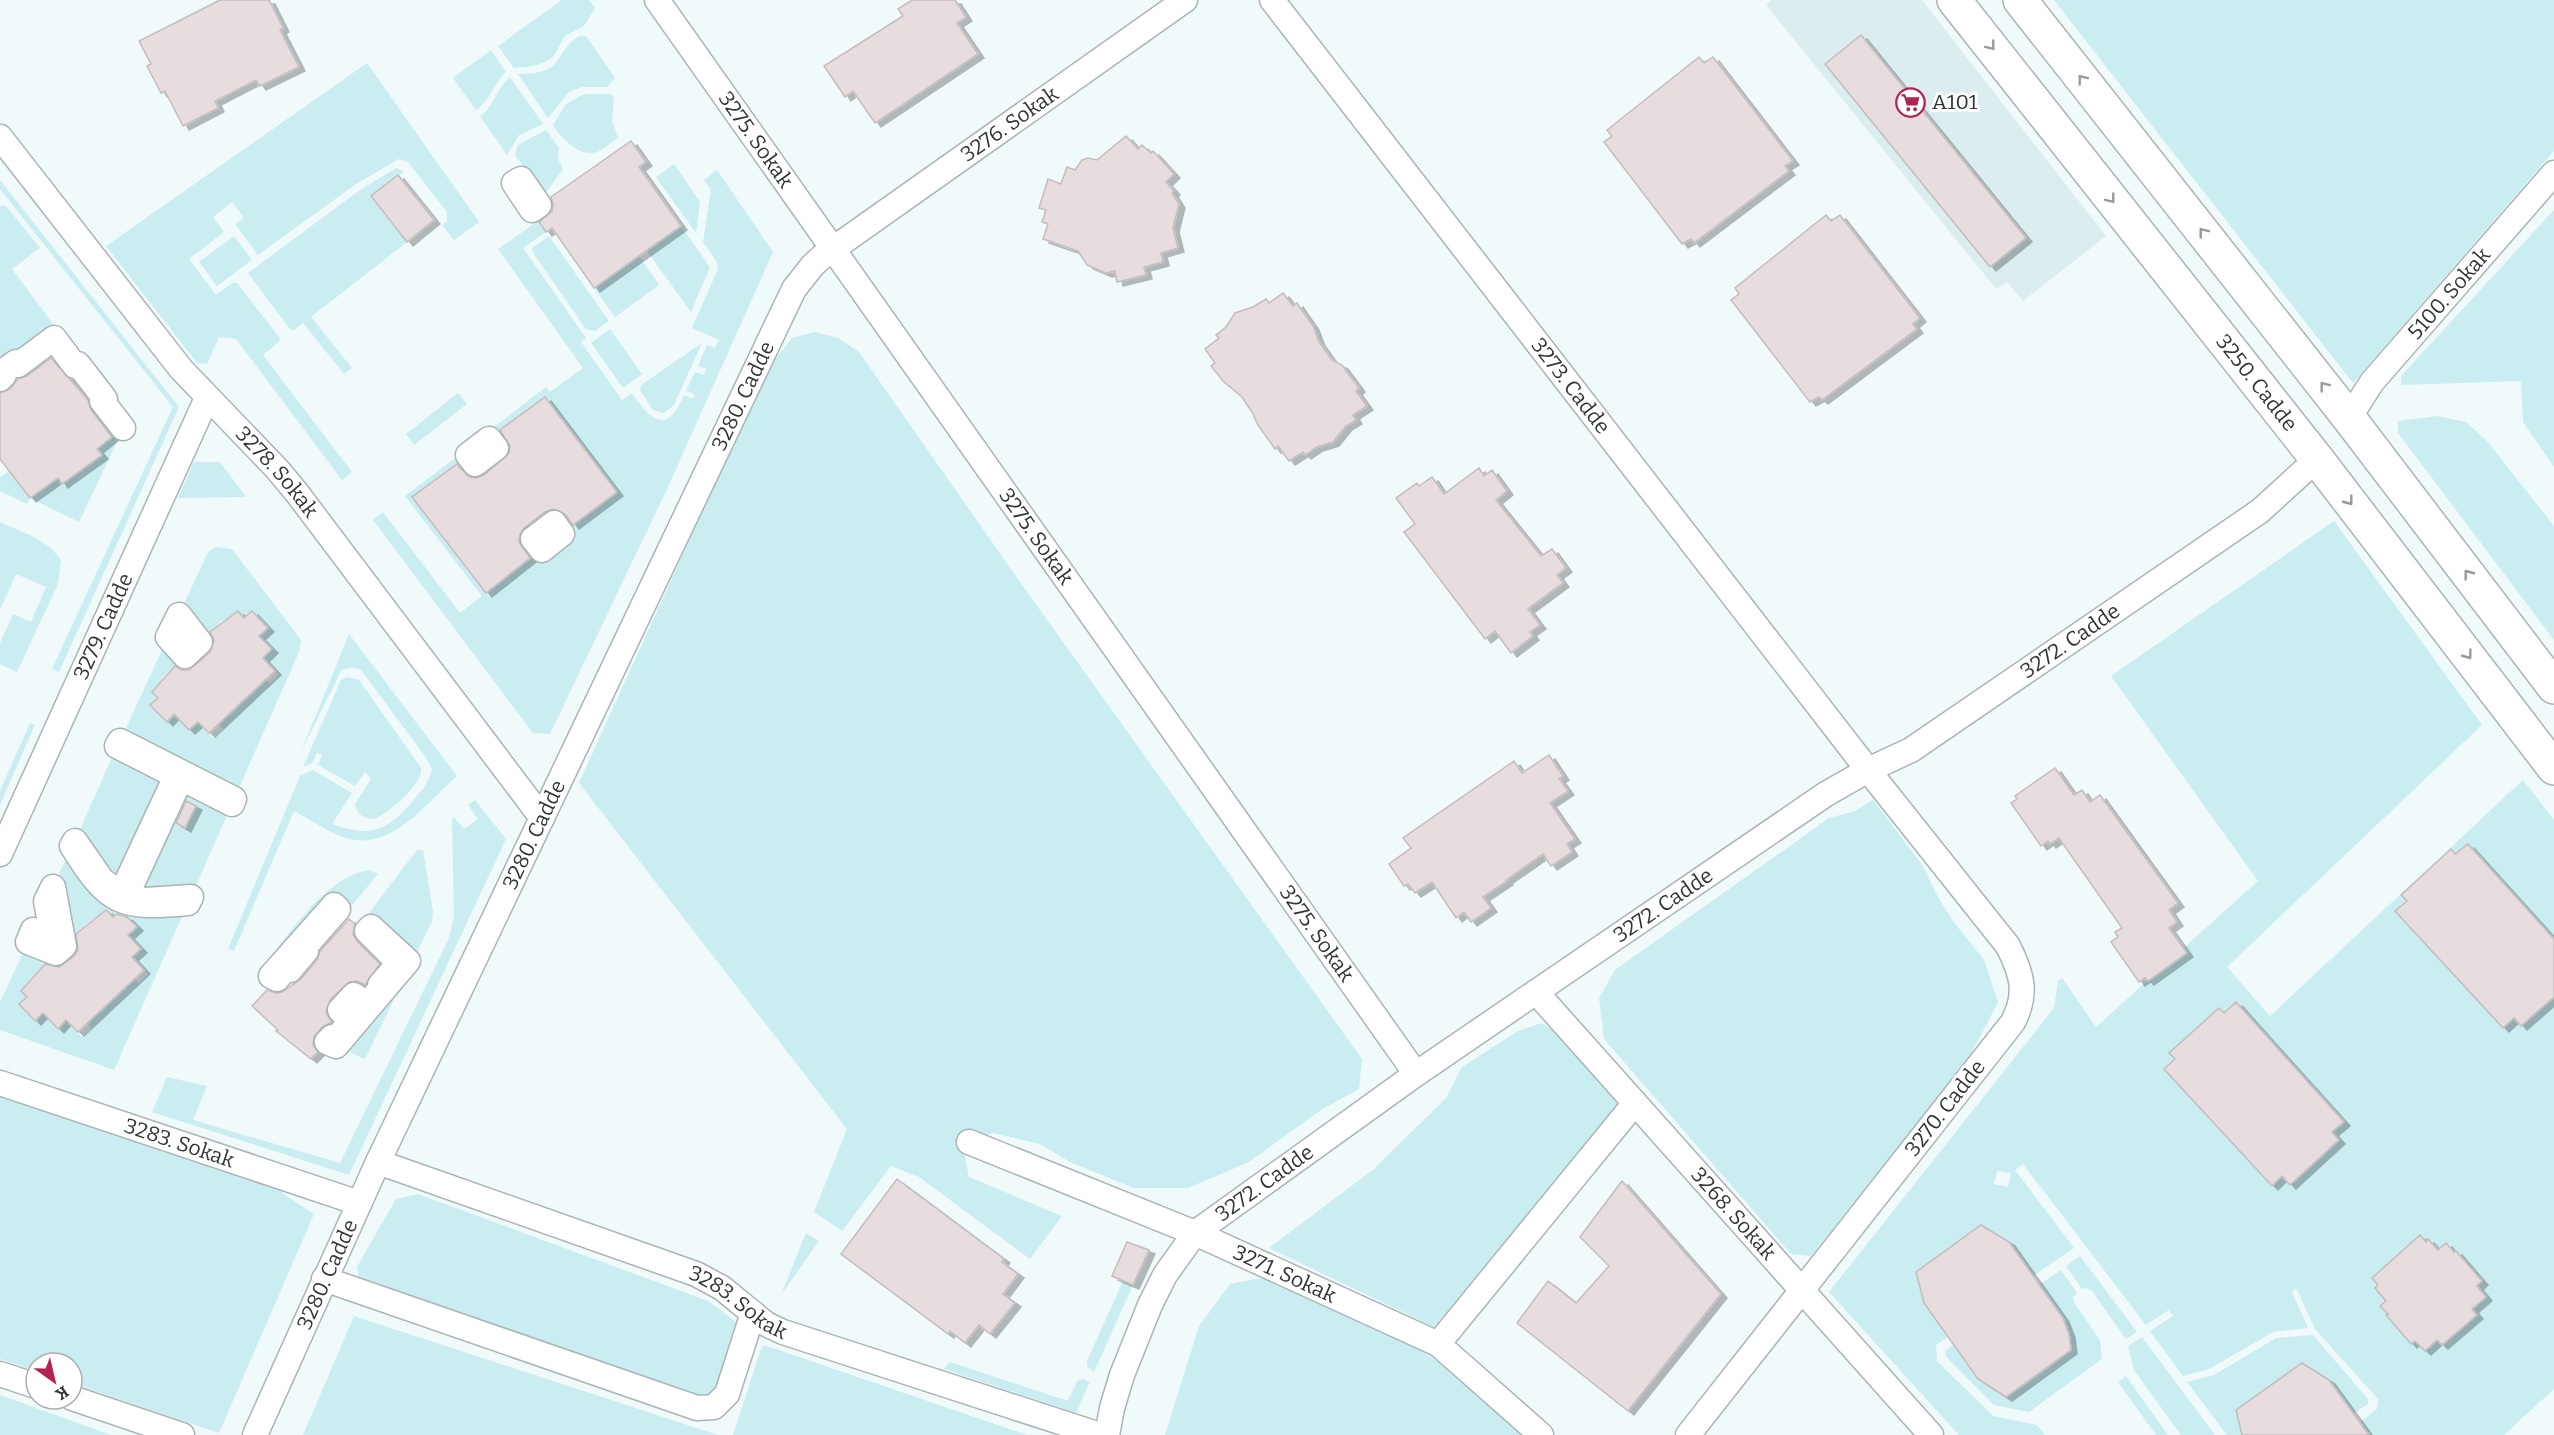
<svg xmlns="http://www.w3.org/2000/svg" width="2554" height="1435" viewBox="0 0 2554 1435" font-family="Bitter,serif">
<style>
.built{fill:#dbedee}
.green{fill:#c9edf0;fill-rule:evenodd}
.building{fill:#e7ddde;stroke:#c4bcbd;stroke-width:1.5;filter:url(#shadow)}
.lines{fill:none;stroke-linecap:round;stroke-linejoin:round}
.street-casing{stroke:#abb4b5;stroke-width:27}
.secondary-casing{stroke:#abb4b5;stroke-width:36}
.street{stroke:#fff;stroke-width:24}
.secondary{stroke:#fff;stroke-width:33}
.oneway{stroke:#989a9a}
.labels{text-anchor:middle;stroke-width:6;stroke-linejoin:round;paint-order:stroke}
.poi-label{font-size:21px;fill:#303434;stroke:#fff;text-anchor:start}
.street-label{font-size:21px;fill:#303434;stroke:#fff}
</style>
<defs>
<filter id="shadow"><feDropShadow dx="6" dy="4" stdDeviation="0" flood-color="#0004"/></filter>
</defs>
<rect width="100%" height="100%" fill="#f0fafb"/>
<polygon class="built" points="1771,0 1922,0 2106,236 2023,301 2007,282 1996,289 1766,5"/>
<g class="green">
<polygon points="562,0 589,0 595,8 584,26 565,36 553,57 547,61 534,66 514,68 498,46"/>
<polygon points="2054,0 2554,0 2554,151 2353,383"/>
<path d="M579 36H586L615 78 607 87H582L569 92 548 118 518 74C532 73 548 74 557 61 565 51 567 43 579 36Z"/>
<path d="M491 50 506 72C493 84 491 100 476 110L453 78Z"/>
<polygon points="367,63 479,222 454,240 442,225 447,221 447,212 408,162 399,159 356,184 258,255 235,224 244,218 232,202 213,217 224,232 189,259 216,295 232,283 237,283 279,337 280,341 263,355 352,472 342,480 236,339 219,337 207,364 197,363 106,246"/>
<path d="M510 77 543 124 519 135 507 155 480 116C495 106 496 89 510 77Z"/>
<path d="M584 94H611L614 98 612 120 618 138C611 142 604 149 597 152 580 158 561 138 553 125L566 104Z"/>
<polygon points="546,130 559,148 558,159 563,169 547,191 543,193 515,155 518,145"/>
<polygon points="674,164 700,202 696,233 656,177"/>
<polygon points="396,168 404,172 371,196 407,242 311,317 352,368 344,374 303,323 294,330 290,329 248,273 360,190"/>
<path d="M717 170 773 252 668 487 550 734 533 733 373 520 383 512 460 613 482 596 405 496 462 453 468 455 412 497 486 593 617 492 545 397 489 439V431L546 387 550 392 583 368 498 249 538 221 546 232 523 248 586 338 581 342 622 400 631 394 634 396C653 423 668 433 684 395L693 399 695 394 686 391 695 372 704 375 706 369 698 366 707 345 715 348 719 340 692 328 718 269 717 262 703 242 711 189 704 180Z"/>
<polygon points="0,180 179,407 59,672 52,669 173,407 0,189"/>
<polygon points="3,205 7,207 40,248 12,269 56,328 0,362 0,206"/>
<polygon points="2554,210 2554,467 2523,422 2521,381 2401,385 2401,376"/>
<polygon points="681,226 710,267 691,312 647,251"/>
<polygon points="234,236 252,260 217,286 199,262"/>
<polygon points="549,236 609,321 595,331 586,329 534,254 532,248"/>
<polygon points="639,256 659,285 615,317 594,288"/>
<polygon points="610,329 642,374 623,388 591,343"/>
<polygon points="815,332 838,338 859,352 1015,575 1362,1059 1359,1089 1321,1110 1249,1162 1188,1188 1134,1188 1070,1162 1040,1144 993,1133 969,1142 964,1153 969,1177 1062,1216 1030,1259 919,1177 891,1166 842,1231 814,1212 847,1129 579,783 767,369 792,338"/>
<polygon points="702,343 674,405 664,413 653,410 640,390 641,385"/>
<polygon points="458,393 467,404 414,445 406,434"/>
<polygon points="2437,416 2466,422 2487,441 2554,526 2554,640 2398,433 2398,421"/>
<polygon points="123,429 79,522 30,498 27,504 0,491 0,477 9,471 30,498 58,478 62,483 101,454 97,449"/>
<polygon points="194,462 220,462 246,497 178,498"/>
<path d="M2334 521 2482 725 2227 967 2270 1016 2523 780 2554 820V1389L2504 1435H2369L2360 1422 2377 1409 2378 1399 2315 1329 2296 1288 2292 1292 2308 1328 2273 1332 2209 1369 2183 1376 2150 1331 2173 1316 2169 1310 2146 1325 2023 1164 2015 1170 2074 1248 2033 1276 2009 1242 1981 1225 1916 1273 1924 1303 1948 1337 1936 1345 1937 1361 1993 1416 2037 1425 2045 1435H1959L1829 1292 2054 1008 2058 981 2062 978 2096 1027 2258 881 2111 676ZM1997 1171 2011 1173 2008 1187 1994 1184Z"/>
<path d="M0 522C22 532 47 539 61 560L58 584 17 672 0 664V643L13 614 31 622 46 587 16 574 0 610Z"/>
<polygon points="215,547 232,549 301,640 299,652 234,799 120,741 168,637 185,656 162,678 163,681 158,698 151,705 167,722 174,714 198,722 213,738 223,729 218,724 265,679 270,684 279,675 263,658 272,649 259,636 268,628 244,618 237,611 226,622 223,620 200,642 179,615 207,554"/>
<path d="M349 634 457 776C426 803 390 854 343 837 326 831 310 819 294 811L234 951 228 949 300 776 313 770 352 793 332 824C371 838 387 831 413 801 422 790 429 783 432 769L425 756 361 670C353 667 348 667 341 671L300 754Z"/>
<path d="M346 677 359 680 421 768C424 783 388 814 374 819 363 818 357 815 355 804L371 779 365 772 355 786 318 765 322 755 317 753 312 763 303 767 341 680Z"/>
<polygon points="30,723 35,725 0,805 0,791"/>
<polygon points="117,746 176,776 121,894 75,841"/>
<polygon points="181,778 232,804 191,897 134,899 163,817 185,828 196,807 173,795"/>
<polygon points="475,800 506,839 349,1175 152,1112 167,1077 207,1086 193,1120 340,1163 449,938 454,916 452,823 453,816 464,829 478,819 468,805"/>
<polygon points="1873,800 1923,866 1939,899 1953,921 1984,960 1998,1002 1970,1056 1811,1256 1791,1254 1604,1039 1599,998 1615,970 1829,818 1855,811"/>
<polygon points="72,846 93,879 188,903 114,1070 0,1030 0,1002 28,942 56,953 31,978 33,980 21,990 27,997 20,1004 35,1021 43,1013 58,1029 66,1020 82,1037 92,1029 87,1023 135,979 139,983 148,974 132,957 128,935 136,927 121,910 113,917 106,910 95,921 92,919 64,946 53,887"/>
<polygon points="417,850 423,850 433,912 432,921 365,1059 336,1046 407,961 377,920 369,913"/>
<path d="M370 870 378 874 344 915 271 976 259 973C287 938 324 876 370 870Z"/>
<polygon points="1542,1023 1561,1036 1618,1104 1434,1327 1269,1248 1374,1169 1446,1098 1462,1067 1518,1031"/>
<polygon points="0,1095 199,1159 279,1191 314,1214 219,1433 72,1383 72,1363 36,1363 36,1371 0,1359"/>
<polygon points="418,1194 708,1301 736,1322 716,1387 709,1395 699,1397 379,1288 359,1277 357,1267 396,1199"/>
<polygon points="806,1233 819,1241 781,1295"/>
<polygon points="2080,1256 2137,1332 2126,1339 2092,1291 2087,1288 2082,1289 2066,1266"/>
<polygon points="2061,1270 2077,1293 2073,1298 2075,1304 2100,1340 2102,1359 2029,1412 1994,1405 1946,1357 1945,1351 1953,1345 1978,1379 2005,1397 2050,1367 2069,1334 2063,1318 2039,1285"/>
<polygon points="1261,1278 1414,1346 1443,1365 1522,1435 1165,1435 1199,1326 1230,1284"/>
<polygon points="1123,1281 1133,1285 1094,1372 1087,1366 1087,1361"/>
<polygon points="354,1316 718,1435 303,1435"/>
<polygon points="2313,1335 2368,1399 2368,1404 2354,1413 2329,1380 2302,1363 2237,1410 2242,1435 2227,1435 2187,1382 2214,1375 2276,1338"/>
<polygon points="2142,1337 2215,1435 2181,1435 2134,1370 2128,1346"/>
<polygon points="763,1346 767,1346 1027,1435 733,1435 761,1349"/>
<polygon points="950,1362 1068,1401 1077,1381 1083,1379 1090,1382 1076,1413 944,1369"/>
<polygon points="2126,1376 2168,1435 2156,1435 2118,1382"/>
<polygon points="0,1395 111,1435 0,1435"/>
</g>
<g class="building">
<polygon points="220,0 269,0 283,28 280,30 299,67 260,86 256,80 215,101 218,108 183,126 165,91 161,93 147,66 151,64 139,41"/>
<polygon points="912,0 955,0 966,17 957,23 978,54 875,123 853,91 845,97 824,66 903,16 898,9"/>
<polygon points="1861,35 2026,238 1990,267 1825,64"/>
<polygon points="1699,57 1704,63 1713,57 1793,161 1785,166 1789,171 1694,243 1691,239 1682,244 1604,142 1612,136 1607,130"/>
<polygon points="1126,136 1138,149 1142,145 1151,153 1153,151 1174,174 1166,182 1174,191 1172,193 1179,204 1173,228 1178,248 1161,253 1163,262 1144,267 1146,275 1117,282 1115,271 1106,273 1087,265 1078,251 1043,239 1048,224 1042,222 1046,210 1039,208 1048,179 1061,184 1067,167 1075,170 1082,160 1088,158 1097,160"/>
<polygon points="631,141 646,162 639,167 681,226 594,288 552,228 546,232 539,222 552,211 553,204 551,197"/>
<polygon points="398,175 434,220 407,242 371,196"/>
<polygon points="1826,215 1831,221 1840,215 1920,318 1913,324 1917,329 1822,400 1819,397 1810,402 1731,300 1739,294 1735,288"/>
<polygon points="1283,293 1293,306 1297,303 1313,326 1319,342 1332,360 1342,365 1359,388 1356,391 1367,406 1353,415 1356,420 1346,426 1333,442 1317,447 1305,455 1303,452 1289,461 1278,446 1275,449 1258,425 1252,412 1242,397 1223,381 1211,366 1215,363 1205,349 1219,338 1216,335 1226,327 1235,313 1253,307 1266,299 1269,303"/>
<polygon points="51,358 88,400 91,410 112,437 97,449 102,455 62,484 58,478 30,498 0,459 0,393 10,389 18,379 27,376"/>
<polygon points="545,397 617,492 573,525 565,514 553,509 545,512 524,528 520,534 519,542 530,558 486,593 412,497 457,464 469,477 476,478 484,475 509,453 510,446 500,430"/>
<polygon points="1479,468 1484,476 1492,470 1507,491 1496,500 1541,556 1552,549 1566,568 1557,575 1563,583 1528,609 1540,625 1530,632 1533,636 1511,653 1495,631 1485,639 1404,532 1415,524 1396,498 1417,483 1419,486 1432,477 1444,494"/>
<polygon points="238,611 244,618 252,611 268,628 259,636 272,649 263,658 275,671 209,733 198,722 189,730 174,714 167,722 150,705 158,698 152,692 175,666 181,670 189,670 210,652 214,640 210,632"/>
<polygon points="1549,755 1563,776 1559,779 1568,791 1550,803 1575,839 1567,844 1572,852 1551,866 1543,854 1506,880 1507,881 1483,897 1491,908 1471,922 1464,912 1456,918 1432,882 1415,893 1408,884 1404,886 1389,864 1411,848 1403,838 1514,761 1522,773"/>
<polygon points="2055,768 2074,795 2082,790 2090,802 2100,795 2178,903 2169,910 2177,922 2169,928 2187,953 2148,981 2145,978 2139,982 2111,942 2118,937 2115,932 2122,928 2059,838 2050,844 2048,841 2041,846 2011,803 2017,799 2015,796"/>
<polygon points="186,801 196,806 185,828 176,823"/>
<polygon points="2468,844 2554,939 2554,997 2521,1026 2514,1018 2503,1028 2395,911 2407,901 2401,895 2451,849 2455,854"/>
<polygon points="106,910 113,917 117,914 127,917 137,927 128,935 141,949 132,957 144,970 78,1032 66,1020 58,1029 43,1013 35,1021 19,1004 27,997 21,991 45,964 59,967 73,957 78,950 76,934"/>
<polygon points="349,919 355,924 353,934 357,941 380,964 365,985 357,981 349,982 330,1000 326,1013 332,1022 322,1027 314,1037 313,1045 318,1052 311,1059 276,1031 278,1030 252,1006 267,990 276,993 282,992 301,979 317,960 320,951"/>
<polygon points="2236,1002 2344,1122 2332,1132 2339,1140 2290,1185 2282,1176 2272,1186 2164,1069 2175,1059 2169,1053 2219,1008 2224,1013"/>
<polygon points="897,1179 1004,1259 1002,1262 1018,1274 1003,1294 1015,1303 990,1334 979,1325 965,1343 950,1331 948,1334 841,1254"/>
<polygon points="1622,1181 1721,1294 1628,1411 1517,1323 1548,1281 1576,1303 1609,1266 1580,1237"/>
<polygon points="1981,1225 2009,1242 2063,1318 2069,1334 2071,1350 2006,1397 1978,1379 1924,1303 1916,1272"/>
<polygon points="2420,1235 2426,1242 2428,1239 2438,1250 2446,1243 2454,1252 2456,1251 2482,1281 2477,1286 2486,1297 2472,1309 2477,1315 2442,1345 2437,1340 2425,1351 2415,1341 2411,1344 2386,1315 2388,1314 2380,1306 2386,1301 2375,1288 2378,1285 2372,1278"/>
<polygon points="1127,1242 1149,1250 1133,1285 1112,1276"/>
<polygon points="2302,1363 2329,1380 2369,1435 2242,1435 2236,1410"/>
</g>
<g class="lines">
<defs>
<g id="street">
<path id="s1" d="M657 0 1416 1074"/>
<path id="s2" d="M1272 0 1868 770 2008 946C2022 974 2028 993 2013 1022L1688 1435"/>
<path id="s3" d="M0 137 181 369 277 469 297 493 542 818"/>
<polygon points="521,179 539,205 532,210 514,183"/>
<polyline points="0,379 4,375 2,372 16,362 18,365 54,338 75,366 78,364 105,399 102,401 123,428"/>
<path id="s4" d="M2349 418 2372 382 2554 173"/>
<polygon points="489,439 496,448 475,464 468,455"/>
<polygon points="554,523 562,534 542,550 533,539"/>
<polygon points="179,615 200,642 185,656 168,637"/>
<path d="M120 741 234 799 232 804 181 778 126 897 146 900 191 897 188 903C120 909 109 905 72 846L75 841 102 880 121 894 176 776 117 746Z"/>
<path id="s5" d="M0 854 207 398"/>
<polygon points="53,887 64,946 56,953 28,942 33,930 53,939 46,901"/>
<polygon points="334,905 338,909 303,949 306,951 290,970 287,967 277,979 271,976"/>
<polygon points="371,927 408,961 336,1046 327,1042 332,1037 335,1040 351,1021 340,1010 354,995 366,1005 382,987 380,985 399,963 367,931"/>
<path id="s6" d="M1536 992 1931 1435"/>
<path id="s7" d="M0 1083 359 1203"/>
<path id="s8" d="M969 1142 1195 1233 1438 1344 1541 1435"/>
<path id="s9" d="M378 1162 696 1274 722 1288 766 1324 783 1332 1100 1435"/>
<polyline points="324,1279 697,1408 714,1407 727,1394 753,1313"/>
<polyline points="1438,1344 1635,1103"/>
<polyline points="0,1374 36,1386"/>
<polyline points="72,1398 182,1435"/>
<path id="s10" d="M255 1435 378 1162 794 289 813 265 823 256 1185 0"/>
<path id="s11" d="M1107 1435 1112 1408 1122 1375 1150 1305 1165 1275 1195 1233 1416 1074 1826 794 1868 770 1911 750 2260 511 2317 459"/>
</g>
<g id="secondary">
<path id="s12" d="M1954 0 2317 459 2554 768"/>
<polyline points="2020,0 2349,418 2554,687"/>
</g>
</defs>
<use href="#street" class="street-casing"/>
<use href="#secondary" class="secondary-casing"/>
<use href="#street" class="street"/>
<use href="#secondary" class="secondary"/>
</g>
<defs><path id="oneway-chevron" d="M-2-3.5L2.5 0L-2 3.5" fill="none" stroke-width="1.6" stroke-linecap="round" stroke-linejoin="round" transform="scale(1.5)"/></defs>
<g class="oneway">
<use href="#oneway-chevron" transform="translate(1991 46) rotate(52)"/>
<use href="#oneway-chevron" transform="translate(2082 79) rotate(-128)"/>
<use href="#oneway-chevron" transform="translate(2111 199) rotate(52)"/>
<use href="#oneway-chevron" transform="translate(2203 232) rotate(-128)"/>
<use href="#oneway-chevron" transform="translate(2324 386) rotate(-128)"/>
<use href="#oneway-chevron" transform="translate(2349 501) rotate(53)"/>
<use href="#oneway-chevron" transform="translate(2468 574) rotate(-127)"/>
<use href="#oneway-chevron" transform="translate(2468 655) rotate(53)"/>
</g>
<defs>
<symbol id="supermarket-ring" viewBox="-11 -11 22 22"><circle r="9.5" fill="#fff" stroke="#b3234f" stroke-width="1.5"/><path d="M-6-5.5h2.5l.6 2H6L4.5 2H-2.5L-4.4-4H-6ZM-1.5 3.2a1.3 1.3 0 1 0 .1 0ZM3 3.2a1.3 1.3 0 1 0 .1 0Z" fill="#b3234f"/></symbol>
</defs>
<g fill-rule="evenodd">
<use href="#supermarket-ring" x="1894" y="86" width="33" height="33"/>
</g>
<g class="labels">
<g class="poi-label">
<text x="1932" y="109">A101</text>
</g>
<g class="street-label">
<text dy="7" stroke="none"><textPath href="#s10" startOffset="1539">3276. Sokak</textPath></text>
<text dy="7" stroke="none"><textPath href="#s1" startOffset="171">3275. Sokak</textPath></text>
<text dy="7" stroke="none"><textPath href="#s4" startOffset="160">5100. Sokak</textPath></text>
<text dy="7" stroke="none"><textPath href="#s12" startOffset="488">3250. Cadde</textPath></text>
<text dy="7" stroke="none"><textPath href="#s2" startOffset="488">3273. Cadde</textPath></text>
<text dy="7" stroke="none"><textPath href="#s10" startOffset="1148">3280. Cadde</textPath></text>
<text dy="7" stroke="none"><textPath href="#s3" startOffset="435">3278. Sokak</textPath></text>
<text dy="7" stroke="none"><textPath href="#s1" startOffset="657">3275. Sokak</textPath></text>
<text dy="7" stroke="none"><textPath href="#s5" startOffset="250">3279. Cadde</textPath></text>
<text dy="7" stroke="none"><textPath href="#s11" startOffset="1280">3272. Cadde</textPath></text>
<text dy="7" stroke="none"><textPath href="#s10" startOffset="662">3280. Cadde</textPath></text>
<text dy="7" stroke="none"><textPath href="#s11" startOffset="794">3272. Cadde</textPath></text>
<text dy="7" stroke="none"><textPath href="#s1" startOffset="1143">3275. Sokak</textPath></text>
<text transform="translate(1945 1108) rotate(-52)" y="7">3270. Cadde</text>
<text dy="7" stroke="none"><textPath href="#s7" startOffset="189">3283. Sokak</textPath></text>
<text dy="7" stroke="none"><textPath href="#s11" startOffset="308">3272. Cadde</textPath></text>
<text dy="7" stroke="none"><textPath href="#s6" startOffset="297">3268. Sokak</textPath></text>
<text dy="7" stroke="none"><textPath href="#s8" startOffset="342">3271. Sokak</textPath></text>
<text dy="7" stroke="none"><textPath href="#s10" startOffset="176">3280. Cadde</textPath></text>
<text dy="7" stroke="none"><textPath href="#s9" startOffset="388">3283. Sokak</textPath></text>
</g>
</g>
<g transform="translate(54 1381) rotate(146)"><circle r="28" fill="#ffffff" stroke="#acaeae" stroke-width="1.5"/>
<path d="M0-4.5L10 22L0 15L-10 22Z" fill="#b3234f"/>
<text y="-9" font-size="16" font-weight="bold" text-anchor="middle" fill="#303434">K</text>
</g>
</svg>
